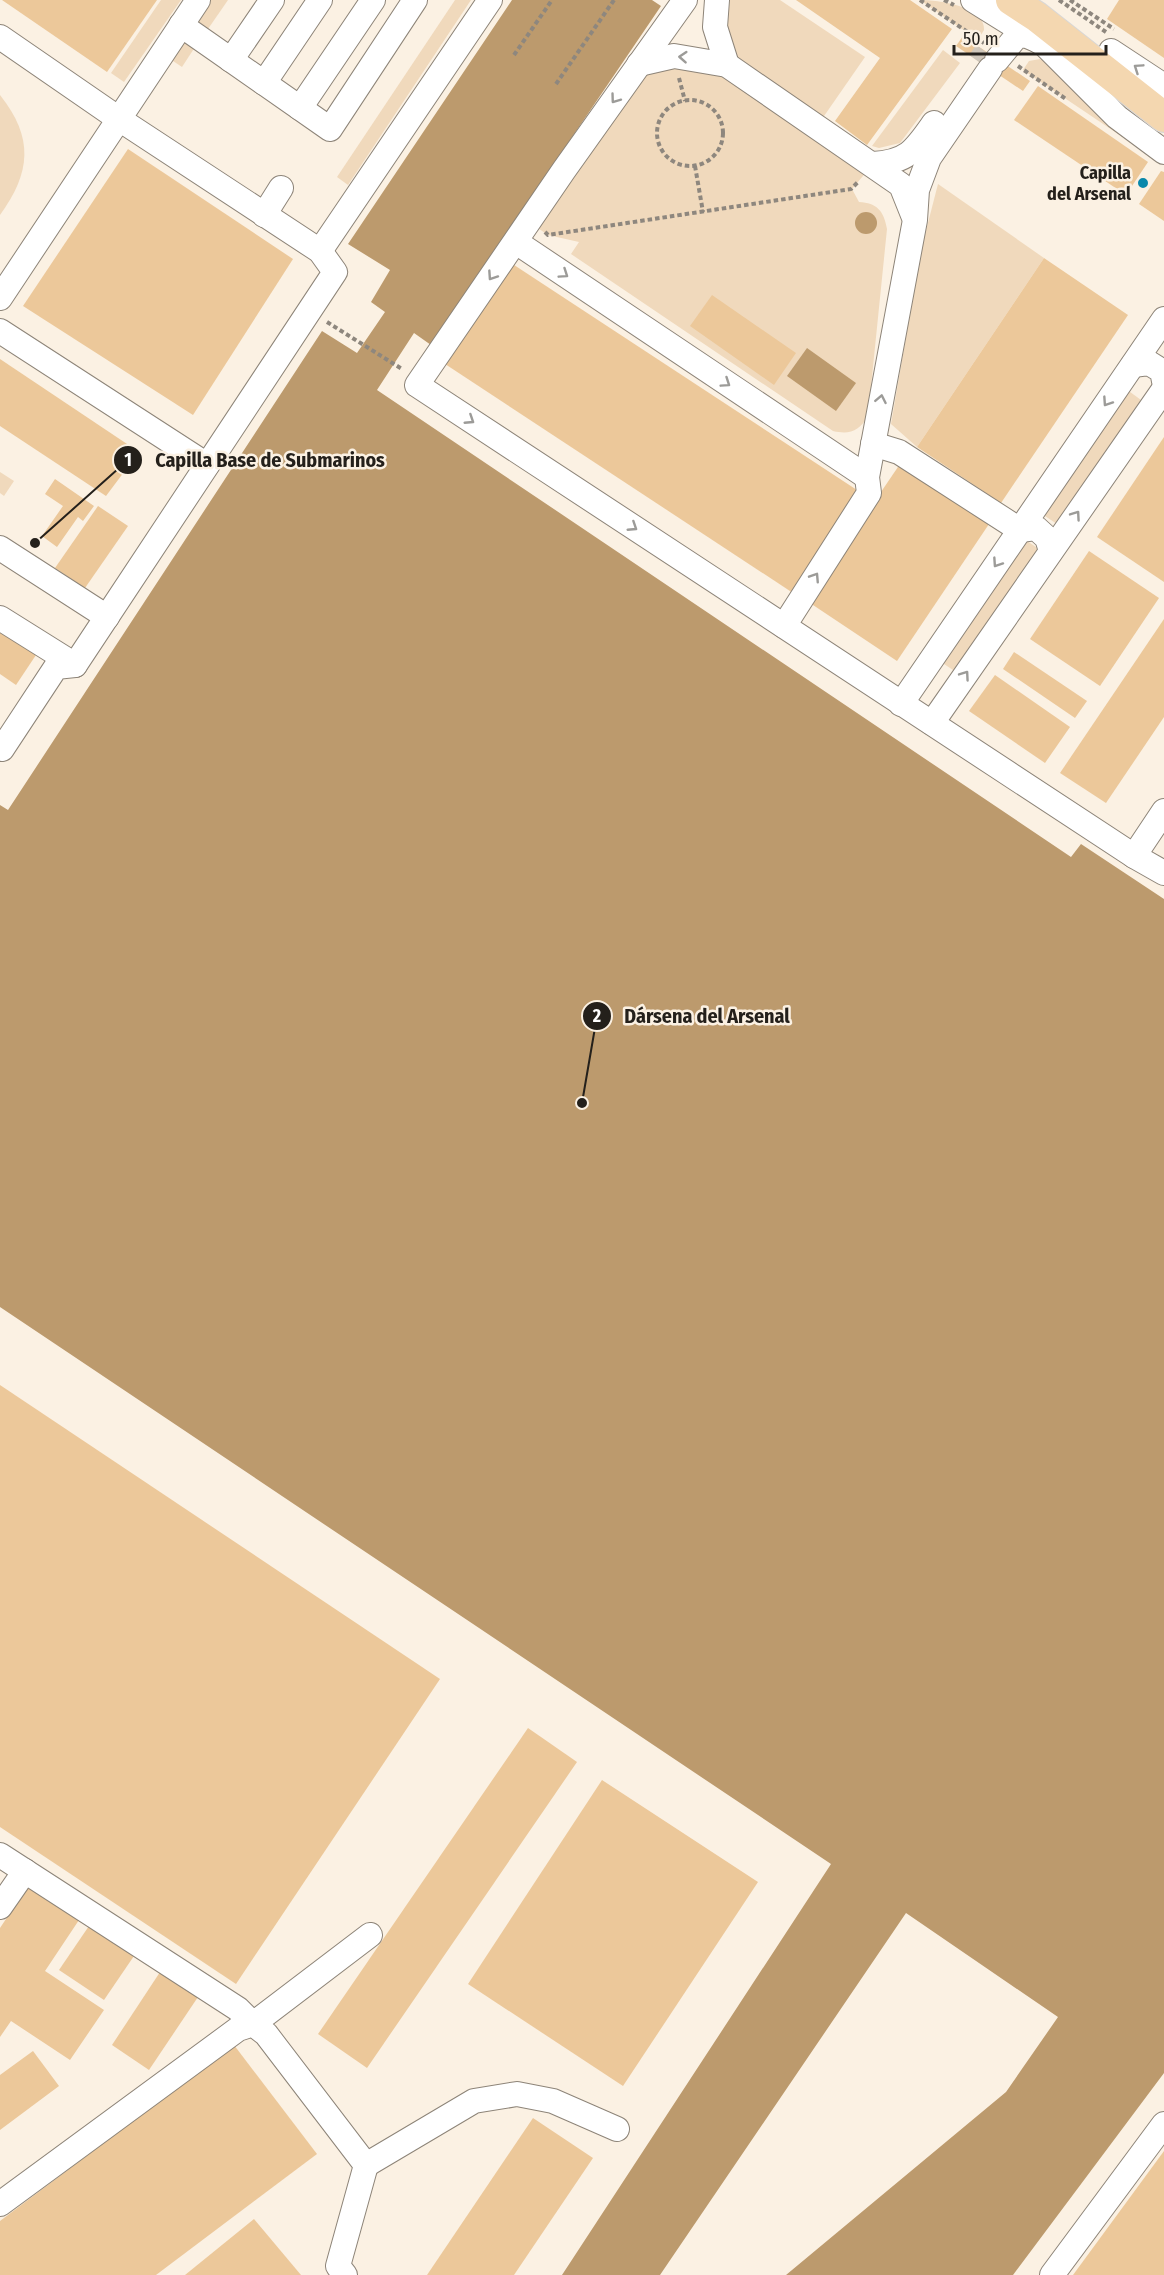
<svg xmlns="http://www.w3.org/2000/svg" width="1164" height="2275" viewBox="0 0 1164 2275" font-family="'Fira Sans Condensed',sans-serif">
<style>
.green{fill:#f0d9bc}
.water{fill:#bc9a6d}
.building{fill:#ecc89a}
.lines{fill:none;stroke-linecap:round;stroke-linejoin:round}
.minor-tunnel{stroke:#d0c7bb;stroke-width:24;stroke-dasharray:24 12;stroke-linecap:butt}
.minor-casing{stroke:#8d8478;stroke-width:26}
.major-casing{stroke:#d8d7d6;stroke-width:32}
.path{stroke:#8e877e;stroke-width:4;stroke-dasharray:4.5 3;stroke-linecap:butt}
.minor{stroke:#fff;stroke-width:24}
.major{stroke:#f4d7b0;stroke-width:30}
.oneway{stroke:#9c9b98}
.poi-dot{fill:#0988ab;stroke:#fbf1e3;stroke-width:2}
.labels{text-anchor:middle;stroke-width:5;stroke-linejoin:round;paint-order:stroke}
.poi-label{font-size:18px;font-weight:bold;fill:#24201b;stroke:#fbf1e3;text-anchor:end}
.leader{fill:none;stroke:#24201b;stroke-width:2}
.callout-dot{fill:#24201b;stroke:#fbf1e3;stroke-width:2}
.mark-label{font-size:18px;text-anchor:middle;font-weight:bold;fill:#fff}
.callout-label{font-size:20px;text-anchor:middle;font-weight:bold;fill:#24201b;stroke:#fbf1e3;stroke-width:5;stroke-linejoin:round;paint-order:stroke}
</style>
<rect width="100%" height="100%" fill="#fbf1e3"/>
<g class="green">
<polygon points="161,0 181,0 124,82 111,73"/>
<polygon points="209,0 228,0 208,29 195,20"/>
<polygon points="455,0 471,0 348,185 337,177"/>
<polygon points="730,0 780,0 865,57 822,119 735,59 727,30"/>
<path d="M920 0C938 0 985 6 984 30L978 40Z"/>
<polygon points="185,37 197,44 182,67 170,59"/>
<polygon points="943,50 960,63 900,143 879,148 872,146"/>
<path d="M700 59 873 164 852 189 859 202C877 203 884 211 887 229L868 416C859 431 850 435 833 431L571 254 579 242 548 235 529 222 639 64Z"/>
<polygon points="1040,59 1048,64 1124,138 1023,70 1029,61"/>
<path d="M0 95C34 138 31 172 0 215Z"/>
<polygon points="938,184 1044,258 917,447 891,424 921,250"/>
<polygon points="1126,389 1141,400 1057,524 1042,514"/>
<polygon points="0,472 14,481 4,496 0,493"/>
<polygon points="1024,539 1039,549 956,672 941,662"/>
</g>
<g class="water">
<polygon points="512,0 652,0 661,6 431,345 414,333 377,390 1071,857 1081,844 1164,899 1164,2073 1013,2275 786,2275 1006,2092 1058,2017 906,1913 660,2275 562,2275 831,1864 0,1307 0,805 8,810 322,331 357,353 385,312 371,302 390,270 348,244"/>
<circle cx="866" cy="223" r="11"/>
<polygon points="807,348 856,383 836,411 787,376"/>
</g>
<g class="building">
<polygon points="2,0 157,0 107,72"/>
<polygon points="796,0 910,0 952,29 867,145 835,121 880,58"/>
<polygon points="1119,0 1164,0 1164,58 1107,19"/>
<polygon points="963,36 1030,81 1023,91 956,46"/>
<polygon points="1038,86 1148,162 1126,195 1014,120"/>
<polygon points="128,149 293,259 193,415 23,306"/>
<polygon points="1161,171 1164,172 1164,221 1139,204"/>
<polygon points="1044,258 1128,315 1001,503 917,447"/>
<polygon points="508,261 863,494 796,595 442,362"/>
<polygon points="712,295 796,353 774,385 690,326"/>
<polygon points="0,359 139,452 106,496 0,426"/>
<polygon points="1164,437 1164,582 1097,537"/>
<polygon points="900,464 989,524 897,661 807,601"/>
<polygon points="55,479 94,506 83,521 78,517 57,547 42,536 63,506 45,494"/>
<polygon points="98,506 128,526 85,588 55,568"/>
<polygon points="1089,551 1159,598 1100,686 1030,639"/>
<polygon points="1164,619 1164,717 1106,803 1060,773"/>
<polygon points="0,627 38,652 16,685 0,674"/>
<polygon points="1014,652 1087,701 1075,718 1003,669"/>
<polygon points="995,675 1070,727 1045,763 969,711"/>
<polygon points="0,1385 440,1679 236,1984 0,1827"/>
<polygon points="528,1728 577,1762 367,2068 318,2034"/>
<polygon points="602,1780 758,1882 623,2086 468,1984"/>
<polygon points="30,1883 81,1917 45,1971 104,2010 70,2060 11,2021 0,2037 0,1928"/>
<polygon points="91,1923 136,1953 104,2000 59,1970"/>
<polygon points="164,1966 202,1991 149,2070 112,2045"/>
<polygon points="234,2045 317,2154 156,2275 0,2275 0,2221"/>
<polygon points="33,2051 59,2086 0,2130 0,2075"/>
<polygon points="533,2118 593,2158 514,2275 427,2275"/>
<polygon points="1164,2151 1164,2275 1073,2275"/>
<polygon points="254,2219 301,2275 185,2275"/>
</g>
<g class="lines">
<polyline class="minor-tunnel" points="979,62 986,52"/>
<defs>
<g id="minor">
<polyline points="685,0 564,170 417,385 1134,856 1164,873"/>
<polyline points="717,0 715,27 727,65"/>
<polyline points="973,0 1045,45 1117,117 1164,152"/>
<polyline points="181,25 330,129 415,0"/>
<polyline points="0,37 119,119 320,251 335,272 75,665 56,667 2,749"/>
<polyline points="1111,51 1164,86"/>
<polyline points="231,60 272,0"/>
<polyline points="997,60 1016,37 1025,35 1039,41"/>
<polyline points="639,64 674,56 727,65 901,185 913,215"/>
<polyline points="264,83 320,0"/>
<polyline points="300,108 373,0"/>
<path d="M873 164C908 162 915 150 934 123"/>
<polyline points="264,215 281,188"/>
<polyline points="516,242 867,477"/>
<polyline points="320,251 490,0"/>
<polyline points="0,298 198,0"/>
<polyline points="0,331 207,465"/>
<polyline points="1133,365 1149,363 1162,371 1164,381"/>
<polyline points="873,444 899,452 1020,530 1036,528 1047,538 1051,551"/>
<polyline points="0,548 107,617"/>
<polyline points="0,618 75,665"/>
<polyline points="784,626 869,493 867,477 915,220 917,190 929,158 990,69"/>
<polyline points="901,704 1164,319"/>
<polyline points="932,723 1164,389"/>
<polyline points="1134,856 1164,811"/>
<polyline points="0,1855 238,2009 253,2024 370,1935"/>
<polyline points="0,1907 25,1871"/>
<polyline points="366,2165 474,2101 517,2094 553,2101 617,2129"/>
<polyline points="0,2204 238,2029 253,2024 266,2034 366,2165 338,2266 345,2275"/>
<polyline points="1052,2275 1164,2124"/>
</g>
<polyline id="major" points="1011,0 1037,17 1164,117"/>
</defs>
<use href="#minor" class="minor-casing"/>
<use href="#major" class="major-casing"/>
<g class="path">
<polyline points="920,0 984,43"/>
<polyline points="944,0 954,5"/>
<polyline points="1059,0 1106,32"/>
<polyline points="1070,0 1114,29"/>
<polyline points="514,55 552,0"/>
<polyline points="1018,66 1066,99"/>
<polyline points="679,78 685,101"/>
<polyline points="556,84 614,0"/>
<circle cx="690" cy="133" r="33"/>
<polyline points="695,166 703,212"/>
<polyline points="545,232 548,235 851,189 859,181"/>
<polyline points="327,322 402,369"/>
</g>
<use href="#minor" class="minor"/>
<use href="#major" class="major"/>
</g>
<defs><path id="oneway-chevron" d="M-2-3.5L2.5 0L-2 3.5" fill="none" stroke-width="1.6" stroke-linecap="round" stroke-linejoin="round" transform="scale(1.5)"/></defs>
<g class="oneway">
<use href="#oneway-chevron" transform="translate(683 57) rotate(-176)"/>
<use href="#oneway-chevron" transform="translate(1138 68) rotate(-146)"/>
<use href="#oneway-chevron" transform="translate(615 99) rotate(126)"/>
<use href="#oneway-chevron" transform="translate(564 274) rotate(34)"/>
<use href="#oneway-chevron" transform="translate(492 276) rotate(124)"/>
<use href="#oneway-chevron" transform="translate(726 383) rotate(34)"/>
<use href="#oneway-chevron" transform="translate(881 399) rotate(-79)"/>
<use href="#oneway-chevron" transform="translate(1107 402) rotate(124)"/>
<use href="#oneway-chevron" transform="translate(470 420) rotate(33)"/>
<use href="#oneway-chevron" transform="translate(1076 515) rotate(-55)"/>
<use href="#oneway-chevron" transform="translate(633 527) rotate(33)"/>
<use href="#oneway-chevron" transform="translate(997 563) rotate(124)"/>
<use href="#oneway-chevron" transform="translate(815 577) rotate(-57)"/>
<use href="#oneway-chevron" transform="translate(965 675) rotate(-55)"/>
</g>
<circle class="poi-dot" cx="1143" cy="183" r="6"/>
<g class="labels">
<g class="poi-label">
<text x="1131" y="179">Capilla<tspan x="1131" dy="21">del Arsenal</tspan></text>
</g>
</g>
<path class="leader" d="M35 543L128 460M582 1103L597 1016"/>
<g class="callout-dot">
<circle cx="35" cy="543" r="6"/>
<circle cx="582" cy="1103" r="6"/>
<circle cx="128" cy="460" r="15"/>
<circle cx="597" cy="1016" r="15"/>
</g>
<g class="mark-label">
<text x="128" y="466">1</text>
<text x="597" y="1022">2</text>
</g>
<g class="callout-label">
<text x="270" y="467">Capilla Base de Submarinos</text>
<text x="707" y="1023">Dársena del Arsenal</text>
</g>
<path d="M954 45v9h152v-9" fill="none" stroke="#24201b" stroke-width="3"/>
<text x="963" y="45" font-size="18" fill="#24201b" stroke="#fbf1e3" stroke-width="4.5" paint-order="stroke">50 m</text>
</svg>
